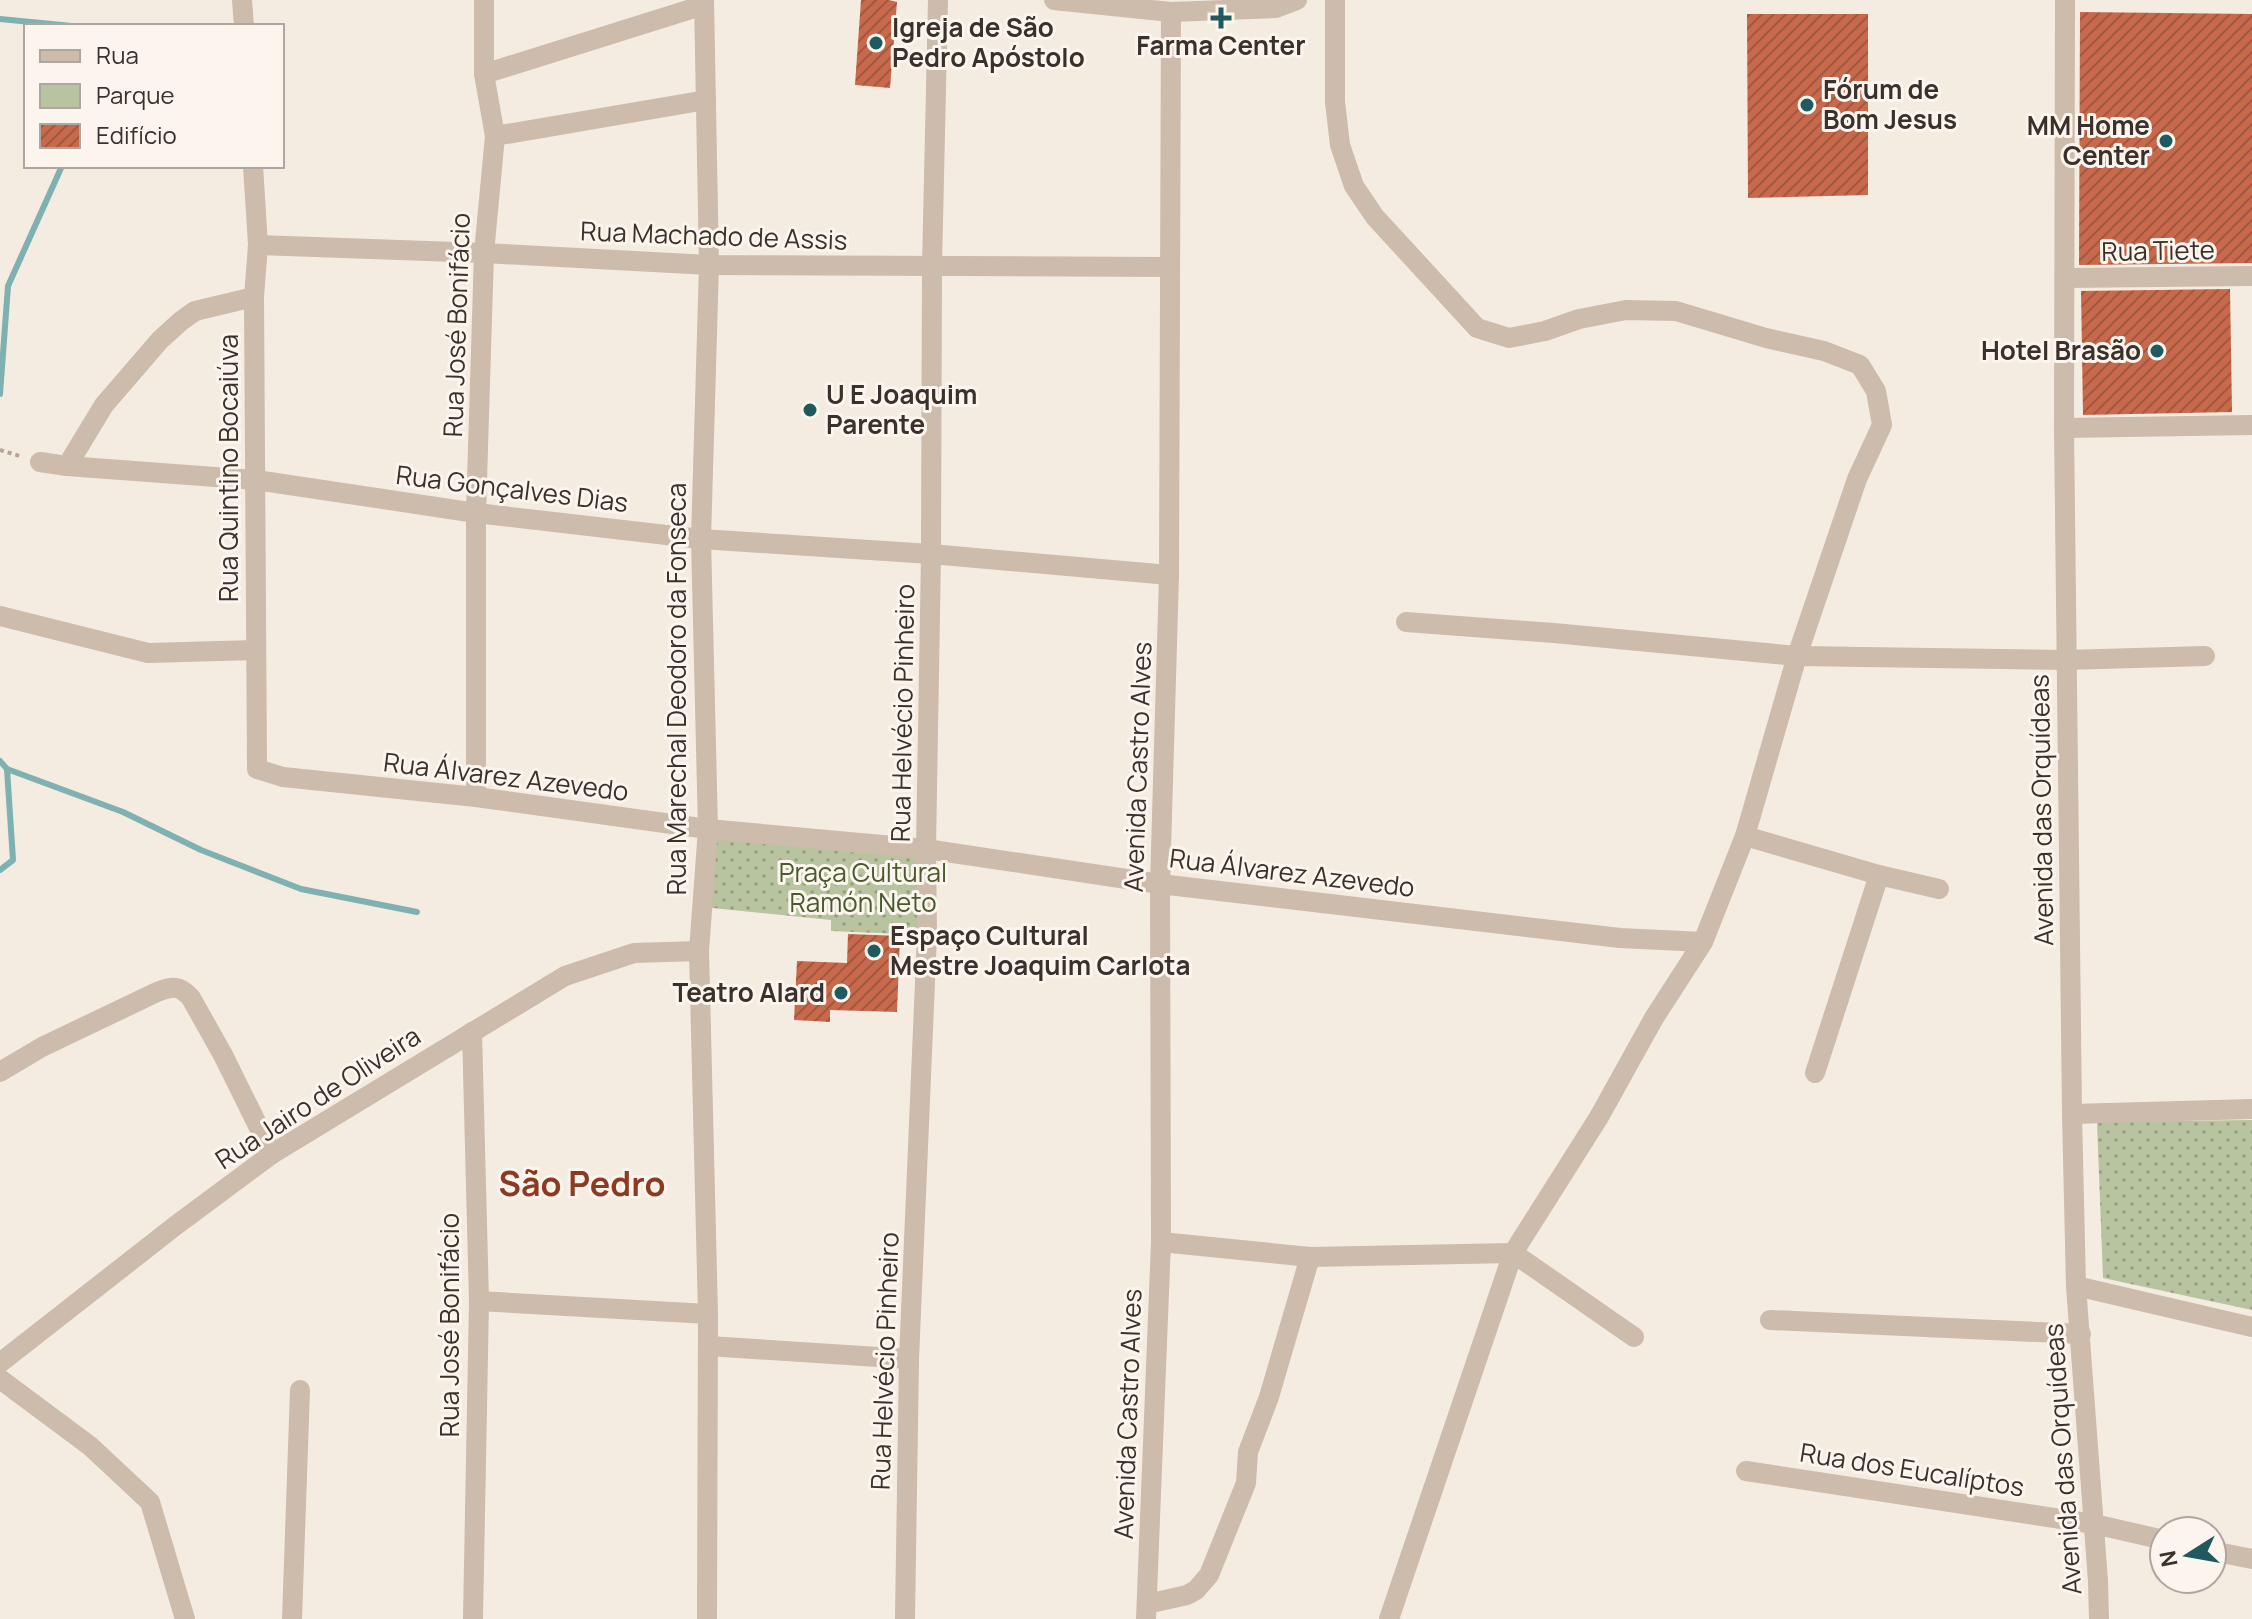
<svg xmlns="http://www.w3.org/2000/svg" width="2252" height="1619" viewBox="0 0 2252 1619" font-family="Manrope,sans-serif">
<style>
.green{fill:url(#green-dots)}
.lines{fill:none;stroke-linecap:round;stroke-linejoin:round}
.stream{stroke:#7fb0b2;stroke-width:6}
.building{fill:url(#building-hatch)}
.path{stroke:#b9a596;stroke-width:4;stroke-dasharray:4 4;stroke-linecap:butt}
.minor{stroke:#cdbbac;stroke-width:20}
.poi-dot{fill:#1f5a5e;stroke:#fbf5ee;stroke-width:3}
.labels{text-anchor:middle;stroke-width:6;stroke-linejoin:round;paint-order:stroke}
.poi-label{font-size:26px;font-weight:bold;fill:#3b302b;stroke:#fbf5ee;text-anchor:start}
.street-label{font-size:26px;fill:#3b302b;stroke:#fbf5ee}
.park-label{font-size:26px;fill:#4a5a2e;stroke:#fbf5ee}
.district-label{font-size:34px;font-weight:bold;fill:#8c3b22;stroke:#fbf5ee}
</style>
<defs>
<pattern id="green-dots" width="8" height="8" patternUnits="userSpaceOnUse" patternTransform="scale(2)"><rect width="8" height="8" fill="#b8c4a0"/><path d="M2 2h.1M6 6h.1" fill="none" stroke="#97a083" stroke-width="1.8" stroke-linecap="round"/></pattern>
<pattern id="building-hatch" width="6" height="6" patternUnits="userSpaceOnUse" patternTransform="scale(2)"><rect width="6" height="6" fill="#c8694b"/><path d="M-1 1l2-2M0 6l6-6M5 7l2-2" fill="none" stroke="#a4573f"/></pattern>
</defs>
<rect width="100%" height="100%" fill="#f4ebe1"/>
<g class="green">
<polygon points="708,829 926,849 927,935 831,931 831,920 703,907"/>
<polygon points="2252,1120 2252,1310 2103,1278 2097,1122"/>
</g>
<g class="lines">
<g class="stream">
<polyline points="0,19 72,26"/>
<polyline points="0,394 8,286 62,166"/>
<polyline points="0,761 7,769 13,860 0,870"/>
<polyline points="7,769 123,812 201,850 301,889 417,912"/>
</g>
</g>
<g class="building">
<polygon points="861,0 889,0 897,2 890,88 855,85"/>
<polygon points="2080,12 2252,14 2252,263 2079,265"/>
<polygon points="1747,14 1868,14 1868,195 1748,198"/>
<polygon points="2230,289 2232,412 2083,415 2081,291"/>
<polygon points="848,934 900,936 897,1012 830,1010 830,1022 794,1020 797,961 847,963"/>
</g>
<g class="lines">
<polyline class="path" points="0,450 23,457"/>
<g class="minor">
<polyline points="242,0 244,26"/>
<polyline points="704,0 709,265 701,539 708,829 699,951 708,1314 707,1619"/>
<polyline points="1054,0 1171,12 1276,8 1297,0"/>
<polyline points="1335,0 1335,102 1340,145 1354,186 1375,217 1477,328 1509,338 1545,331 1579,319 1626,310 1676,311 1766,338 1824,351 1860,365 1876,391 1882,425 1857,479 1797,656 1745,836 1703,942 1654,1018 1599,1117 1513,1253 1389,1619"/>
<polyline points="2065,0 2064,428 2072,1114 2076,1286 2098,1581 2099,1619"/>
<polyline points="484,74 704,5"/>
<polyline points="495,136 706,100"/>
<polyline points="253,166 258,245 254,297 257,769 283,777 476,797 708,829 926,849 1160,884 1620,938 1703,942"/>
<polyline points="258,245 484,253 709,265 1169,267"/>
<polyline points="2065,278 2252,276"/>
<polyline points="2064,428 2252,425"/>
<polyline points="40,462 67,466 256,480 476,513 701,539 931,554 1169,575"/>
<polyline points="67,466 104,405 160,340 181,321 195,311 254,297"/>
<polyline points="0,616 148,653 256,650"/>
<polyline points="1406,622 1554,633 1797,656 2066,660 2205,656"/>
<polyline points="476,797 476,513 484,253 495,136 484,74 484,0"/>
<polyline points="1745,836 1879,875 1939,889"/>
<polyline points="472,1032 479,1301 473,1619"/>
<path d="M0 1072 42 1047 157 992C172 986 180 985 191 998L223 1055 272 1154"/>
<polyline points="1815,1073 1879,875"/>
<polyline points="2072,1114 2252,1109"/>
<polyline points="1161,1242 1310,1257 1513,1253 1634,1337"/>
<polyline points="2076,1286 2252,1327"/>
<polyline points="479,1301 708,1314"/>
<polyline points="1770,1320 2081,1334"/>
<polyline points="708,1346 909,1359"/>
<polyline points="0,1363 175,1226 272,1154 565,976 634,953 699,951"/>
<polyline points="0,1379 90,1446 150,1502 185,1619"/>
<polyline points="1746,1471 2094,1524 2164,1540"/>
<polyline points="2212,1551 2252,1559"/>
<polyline points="1147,1604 1187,1595 1196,1590 1209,1575 1246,1483 1248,1452 1269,1397 1310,1257"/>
<polyline points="292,1619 300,1390"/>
<polyline points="905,1619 909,1359 927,935 926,849 931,554 932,266 938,0"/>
<polyline points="1146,1619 1161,1242 1160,884 1169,575 1171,12"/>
</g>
</g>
<g class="poi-dot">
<path d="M1217 6h8v8h8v8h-8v8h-8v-8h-8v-8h8z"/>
<circle cx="876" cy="43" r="8"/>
<circle cx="1807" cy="105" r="8"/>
<circle cx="2166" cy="141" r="8"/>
<circle cx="2157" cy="351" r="8"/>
<circle cx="810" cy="410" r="8"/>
<circle cx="874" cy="951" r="8"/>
<circle cx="841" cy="993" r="8"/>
</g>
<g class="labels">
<g class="poi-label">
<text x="892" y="37">Igreja de São<tspan x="892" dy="30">Pedro Apóstolo</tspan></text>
<text x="1221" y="55" text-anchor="middle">Farma Center</text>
<text x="1823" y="99">Fórum de<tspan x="1823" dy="30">Bom Jesus</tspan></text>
<text x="2150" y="135" text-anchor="end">MM Home<tspan x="2150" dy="30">Center</tspan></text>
<text x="2141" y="360" text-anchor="end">Hotel Brasão</text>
<text x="826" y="404">U E Joaquim<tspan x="826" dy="30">Parente</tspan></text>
<text x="890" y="945">Espaço Cultural<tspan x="890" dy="30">Mestre Joaquim Carlota</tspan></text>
<text x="825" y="1002" text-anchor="end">Teatro Alard</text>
</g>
<g class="street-label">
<text transform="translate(714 236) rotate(2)" y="9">Rua Machado de Assis</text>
<text transform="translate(2158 251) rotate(-1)" y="9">Rua Tiete</text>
<text transform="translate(457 325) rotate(-88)" y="9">Rua José Bonifácio</text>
<text transform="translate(229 468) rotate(-90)" y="9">Rua Quintino Bocaiúva</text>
<text transform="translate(512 489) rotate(7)" y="9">Rua Gonçalves Dias</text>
<text transform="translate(677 689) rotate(-90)" y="9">Rua Marechal Deodoro da Fonseca</text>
<text transform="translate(903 713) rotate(-89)" y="9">Rua Helvécio Pinheiro</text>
<text transform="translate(1138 767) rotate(-88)" y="9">Avenida Castro Alves</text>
<text transform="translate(506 777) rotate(7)" y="9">Rua Álvarez Azevedo</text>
<text transform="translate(2042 810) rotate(-91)" y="9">Avenida das Orquídeas</text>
<text transform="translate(1292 873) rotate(7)" y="9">Rua Álvarez Azevedo</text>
<text transform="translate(318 1098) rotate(-33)" y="9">Rua Jairo de Oliveira</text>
<text transform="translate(450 1325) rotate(-90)" y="9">Rua José Bonifácio</text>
<text transform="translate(885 1361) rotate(-88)" y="9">Rua Helvécio Pinheiro</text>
<text transform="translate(1128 1414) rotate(-88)" y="9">Avenida Castro Alves</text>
<text transform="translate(2063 1459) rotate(-94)" y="9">Avenida das Orquídeas</text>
<text transform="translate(1912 1470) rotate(9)" y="9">Rua dos Eucalíptos</text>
</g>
<g class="park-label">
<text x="863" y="882">Praça Cultural<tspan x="863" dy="30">Ramón Neto</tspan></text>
</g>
<g class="district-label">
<text x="582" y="1196">São Pedro</text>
</g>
</g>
<rect x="24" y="24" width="260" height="144" fill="#fbf5ee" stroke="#aea6a0" stroke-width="2"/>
<rect x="40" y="50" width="40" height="12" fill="#cdbbac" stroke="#aea6a0" stroke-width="2"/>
<text x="96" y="64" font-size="24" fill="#3b302b">Rua</text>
<rect x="40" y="84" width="40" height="24" fill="#b8c4a0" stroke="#aea6a0" stroke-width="2"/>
<text x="96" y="104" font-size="24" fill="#3b302b">Parque</text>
<rect x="40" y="124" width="40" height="24" fill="url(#building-hatch)" stroke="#aea6a0" stroke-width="2"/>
<text x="96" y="144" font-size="24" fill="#3b302b">Edifício</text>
<g transform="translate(2188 1555) rotate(259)"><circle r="38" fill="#fbf5ee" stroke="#aea6a0" stroke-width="2"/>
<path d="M0-6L14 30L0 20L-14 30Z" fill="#1f5a5e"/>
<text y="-12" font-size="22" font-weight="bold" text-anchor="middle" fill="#3b302b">N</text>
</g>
</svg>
